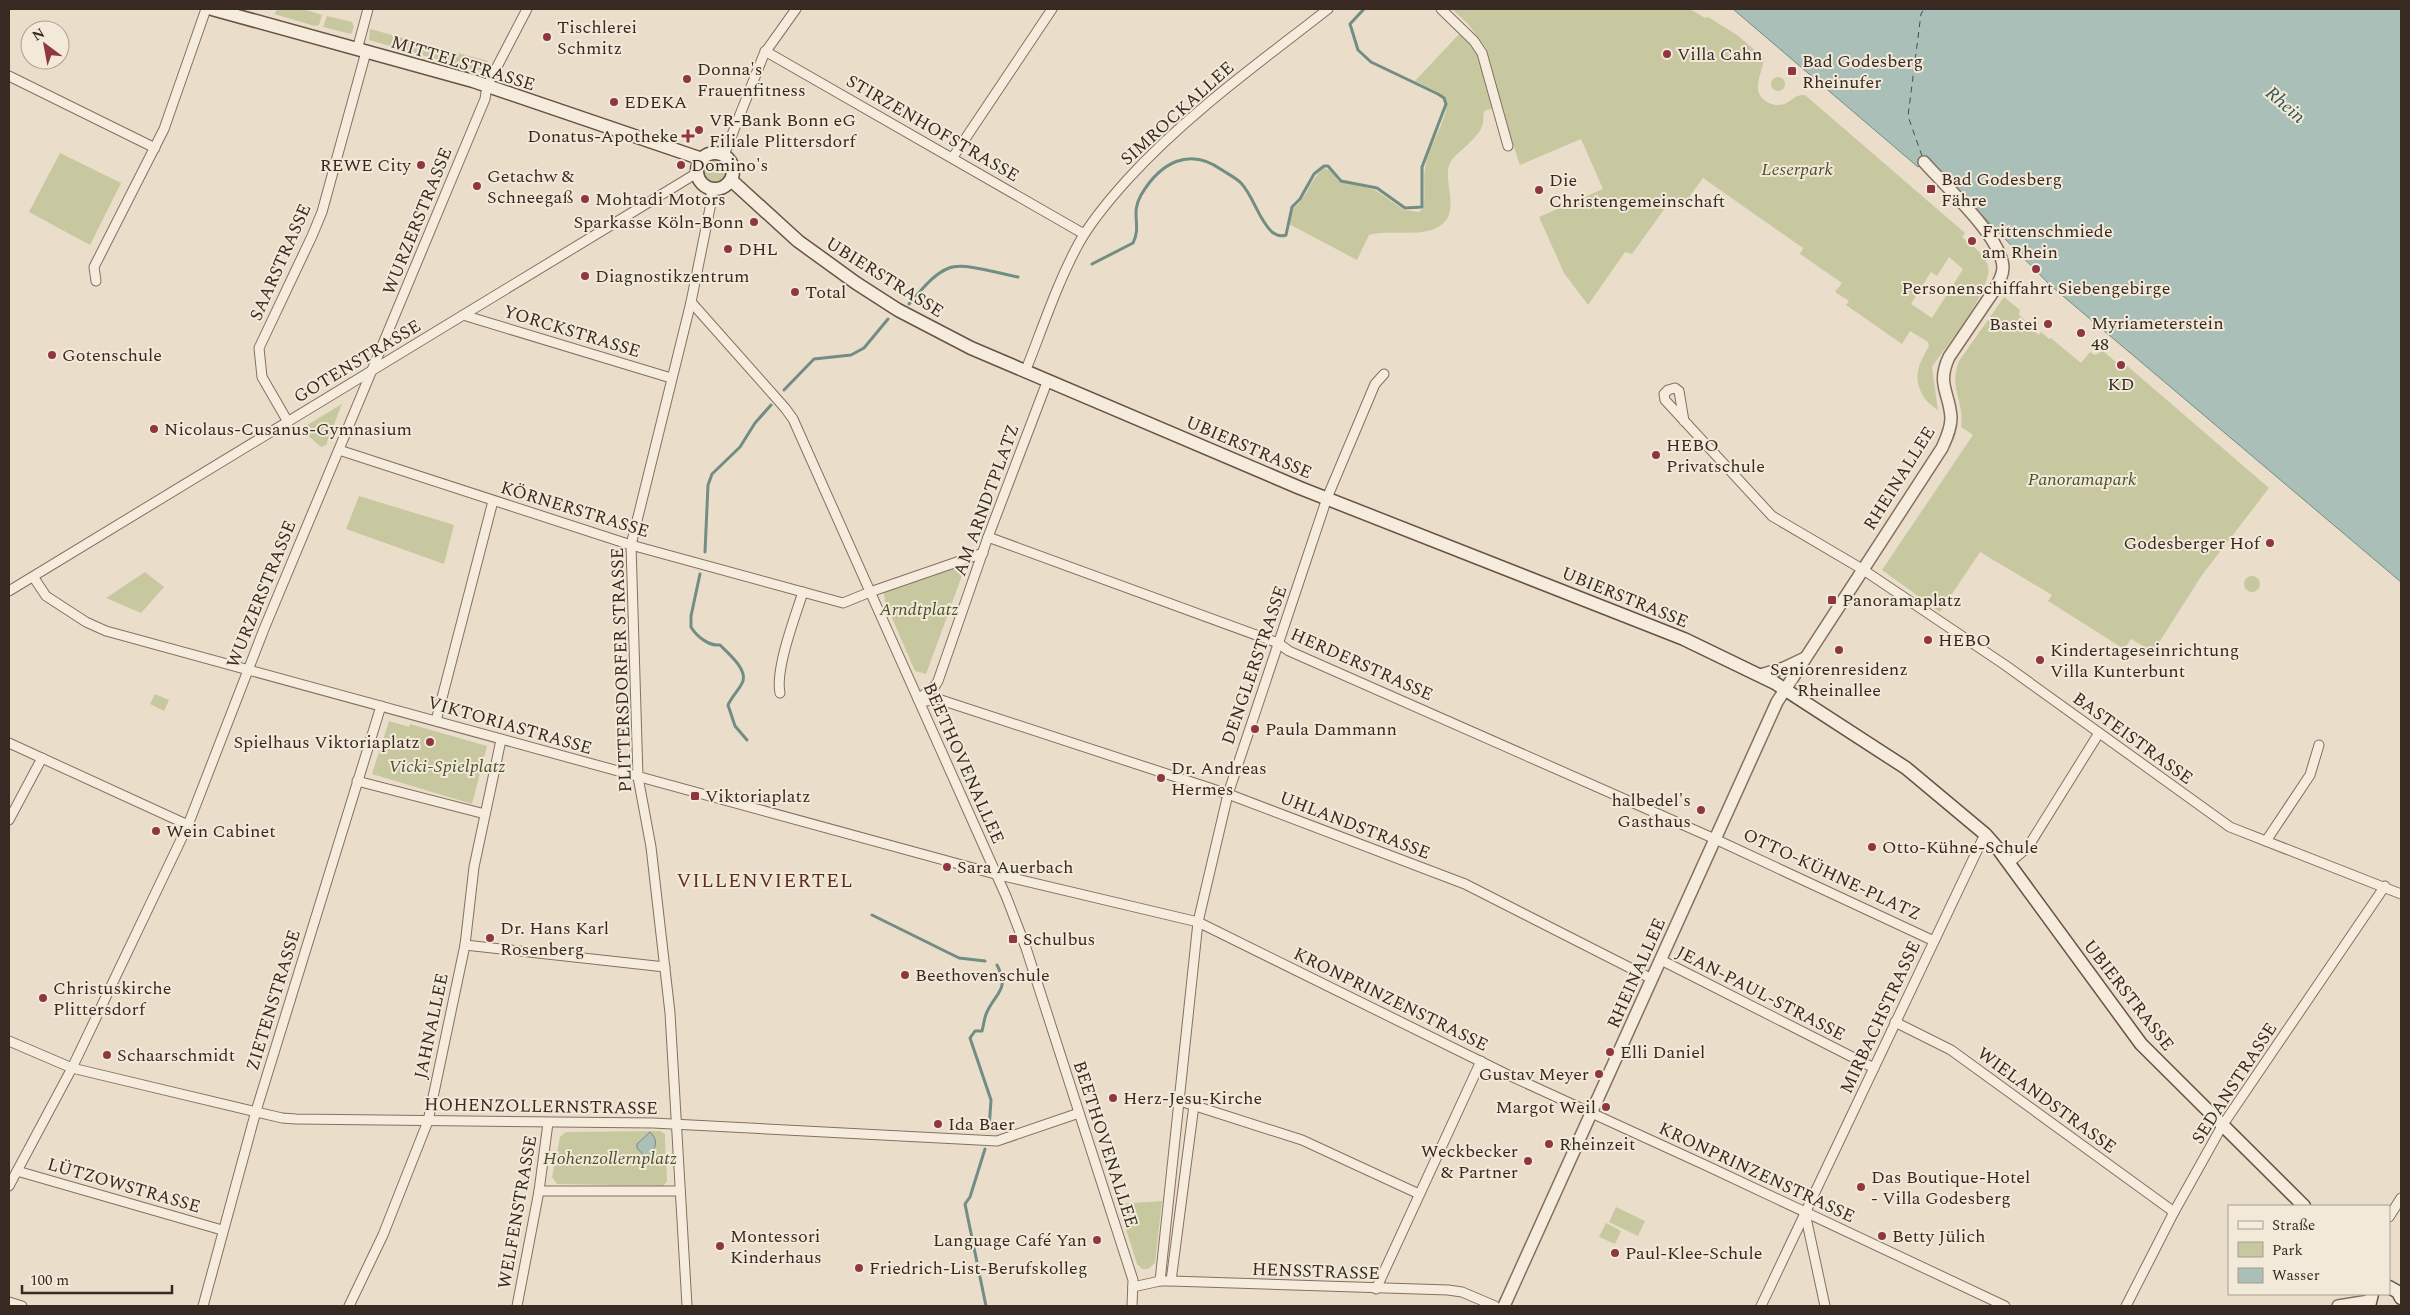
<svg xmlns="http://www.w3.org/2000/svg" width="2410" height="1315" viewBox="0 0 2410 1315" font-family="Spectral,serif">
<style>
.green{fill:#c7c89f;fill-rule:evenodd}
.water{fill:#aabfb7;stroke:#718d84}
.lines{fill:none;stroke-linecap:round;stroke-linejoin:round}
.stream{stroke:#718d84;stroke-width:3}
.ferry{stroke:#335650;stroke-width:1;stroke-dasharray:6 5;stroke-linecap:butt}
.minor-casing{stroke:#857060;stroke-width:11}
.tertiary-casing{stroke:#857060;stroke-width:14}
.secondary-casing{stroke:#675243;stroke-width:15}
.minor{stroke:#f6ecdd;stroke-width:9}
.tertiary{stroke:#f6ecdd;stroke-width:11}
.secondary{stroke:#f6ecdd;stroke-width:12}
.poi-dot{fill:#8e3740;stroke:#f3e9d9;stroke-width:2}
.labels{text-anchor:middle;stroke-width:4;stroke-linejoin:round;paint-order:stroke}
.poi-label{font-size:18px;fill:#382a22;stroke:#f3e9d9;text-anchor:start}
.street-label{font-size:18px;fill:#382a22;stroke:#f3e9d9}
.park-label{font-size:18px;font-style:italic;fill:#4c522b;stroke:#f3e9d9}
.water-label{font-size:19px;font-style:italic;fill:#335650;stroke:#f3e9d9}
.quarter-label{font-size:20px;letter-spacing:1px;fill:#602c26;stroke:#f3e9d9}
</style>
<rect width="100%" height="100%" fill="#eadeca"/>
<g class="green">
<polygon points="278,9 303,9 322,15 319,25 315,26 274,14"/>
<path d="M1452 9H1690L1705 18 1708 17 1737 35 1764 58C1763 73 1748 93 1769 103 1773 105 1779 106 1784 104 1792 101 1795 94 1805 95L1965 233 1962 237C1971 245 1984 253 1988 266 1994 287 1945 348 1932 367L1938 411C1934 406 1929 404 1926 400 1911 380 1918 365 1929 346L1928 342 1910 331 1902 344 1846 305 1849 301 1835 292 1842 283 1800 254 1803 248 1703 178 1687 200 1668 204 1632 254 1625 252 1588 305 1564 273 1539 217 1603 189 1581 139 1520 165 1507 127 1486 48 1468 24ZM1949 257 1963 269 1932 318 1911 304 1931 272 1937 276Z"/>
<polygon points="327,16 352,22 354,27 351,34 323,27"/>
<polygon points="370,29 488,61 481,70 474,70 369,40"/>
<path d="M1463 30 1479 50 1494 108 1484 111C1483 116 1484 122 1482 126 1479 137 1459 151 1451 161 1442 175 1456 200 1448 217 1435 242 1391 228 1369 235L1357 260 1289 224 1292 209C1307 200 1309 180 1324 168L1331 171 1338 181 1375 190 1404 210 1419 212 1423 208C1426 197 1423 181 1425 169 1428 145 1446 125 1447 101L1440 93 1415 81Z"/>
<circle cx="1778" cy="84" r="7"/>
<polygon points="60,153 121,183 90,245 29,212"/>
<circle cx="715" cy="171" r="11"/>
<path d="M2004 297 2020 310 2019 315 2028 323 2027 325 2039 335 2041 332 2049 339 2051 338 2081 363 2090 352 2095 355 2103 351 2122 367 2125 364 2269 488 2202 575 2153 652 2131 639 2124 649 2048 601 2052 595 1980 552 1940 612 1882 570 1973 435 1961 427C1965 403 1948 387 1959 361Z"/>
<polygon points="342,404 326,445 321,447 304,432 304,427"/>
<polygon points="359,496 454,525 444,564 346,529"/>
<polygon points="960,566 964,570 926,674 915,671 885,602 884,593 888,590"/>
<polygon points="145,572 164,587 141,613 106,598"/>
<circle cx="2252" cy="584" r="8"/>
<polygon points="155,694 169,700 164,711 150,704"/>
<polygon points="389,721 409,727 410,724 487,746 472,804 372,774"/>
<polygon points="660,1131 665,1134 665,1140 667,1181 663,1186 557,1184 552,1177 560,1137 566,1132"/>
<polygon points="1162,1201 1155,1263 1148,1269 1142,1269 1137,1264 1118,1204"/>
<polygon points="1616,1207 1645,1221 1638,1236 1609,1222"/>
<polygon points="1606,1223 1621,1231 1615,1244 1599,1237"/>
</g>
<g class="water">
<polygon points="1733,9 2401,9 2401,582 2050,285 1927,159 1918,167"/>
<path d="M650 1132C660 1141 655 1151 646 1158L637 1148V1144Z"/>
</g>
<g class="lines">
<g class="stream">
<path d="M1092 264 1133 243C1142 225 1130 214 1141 195 1160 163 1189 146 1222 170 1228 174 1236 178 1241 183 1254 197 1258 219 1272 232 1276 235 1281 237 1286 235L1292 207 1300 199 1314 174 1324 166H1328L1341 181 1377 188 1405 208 1422 207V167L1446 104 1444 98 1438 94 1371 62 1358 50 1350 24 1364 9"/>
<path d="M909 304C920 292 933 274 949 268 964 262 1001 274 1018 277"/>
<polyline points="784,390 814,359 851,355 864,348 888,319"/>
<polyline points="705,552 708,485 712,474 740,447 755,423 771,405"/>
<path d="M700 574 691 616V627C697 637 709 646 720 645 728 653 747 669 743 681 740 689 732 696 728 705L735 726 747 740"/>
<polyline points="872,915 959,958 985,961"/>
<path d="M989 1129 991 1100 970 1038 975 1031H982C984 1024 984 1018 987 1012 996 992 1010 990 997 965"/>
<polyline points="985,1149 970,1197 965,1204 986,1306"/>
</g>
<polyline class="ferry" points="1922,156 1908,116 1921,14 1924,9"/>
<defs>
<g id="minor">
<polyline points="1441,9 1474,41 1482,53 1508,146"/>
<polyline points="357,50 368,9"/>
<polyline points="765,51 1084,234"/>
<polyline points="9,76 155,148"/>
<polyline points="724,155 764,54 796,9"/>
<polyline points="953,157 1052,9"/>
<polyline points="96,281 94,267 164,129 206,9"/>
<polyline points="691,302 785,408 793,419 1006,896 1026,948 1133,1280 1132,1306"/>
<polyline points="463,315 671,378"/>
<path d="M1025 372C1042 330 1057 283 1079 243 1092 220 1109 200 1127 180 1186 115 1259 63 1328 9"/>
<polyline points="1684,421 1679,391 1675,388 1668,390 1664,394 1665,400 1772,516 1862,569 2005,665 2230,827 2401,894"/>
<polyline points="288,422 262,377 259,348 312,236 322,212 366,52"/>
<polyline points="339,450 631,545 843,603 870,592 983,553"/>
<polyline points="988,537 1278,643 1289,651 1715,839 1934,941"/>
<polyline points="34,578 46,596 86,622 106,631 995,874 1198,922 1504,1073 1705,1165 2005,1306"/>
<polyline points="9,591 697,173"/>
<path d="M780 693C775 669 795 617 803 592"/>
<polyline points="918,699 935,686 938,681 988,537 1047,382"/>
<polyline points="920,702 938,699 1228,794 1465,884 1652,979"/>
<polyline points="436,721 493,501"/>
<polyline points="9,743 188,825"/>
<polyline points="357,781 485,814"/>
<polyline points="9,820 42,758"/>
<polyline points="2266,841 2310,775 2319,745"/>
<polyline points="2009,863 2028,847 2099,733"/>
<polyline points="465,945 665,967"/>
<polyline points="1661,960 1874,1068"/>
<polyline points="1895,1022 1951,1050 2174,1212"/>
<polyline points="9,1041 72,1068 282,1118 296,1119 653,1123 997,1141 1079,1113"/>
<polyline points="1180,1101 1302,1140 1419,1194"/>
<polyline points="17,1171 222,1230"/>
<polyline points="9,1186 72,1068 188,825 264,629 485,99 487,86 527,9"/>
<polyline points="539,1191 680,1191"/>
<polyline points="1805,1213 1825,1306"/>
<polyline points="2389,1217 2401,1198"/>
<polyline points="1160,1281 1198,922 1228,794 1327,498 1375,384 1384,374"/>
<polyline points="1171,1281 1194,1105"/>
<polyline points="1133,1287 1160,1281 1171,1281 1448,1290 1462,1292 1495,1306"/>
<polyline points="1376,1289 1481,1061"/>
<polyline points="9,1302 22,1306"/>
<polyline points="203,1306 256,1111 381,706"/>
<polyline points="349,1306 383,1235 428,1121 465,945 474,867 501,740"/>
<polyline points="517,1306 539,1191 548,1123"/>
<polyline points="687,1306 670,1013 651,847 638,777 631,545 691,302 711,203 711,189"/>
<polyline points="1761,1306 1985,834"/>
<polyline points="2126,1306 2174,1212 2222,1126 2385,886"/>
</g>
<g id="tertiary">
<polyline points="1760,675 1784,668 1805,658"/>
<path d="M1504 1306 1777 702 1942 448C1946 439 1951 429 1951 418 1950 393 1936 385 1949 357L1995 289C1999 282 2003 275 2003 267 2001 236 1945 186 1924 162"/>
<polyline points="2338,1306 2369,1301"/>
</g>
<g id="secondary">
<polyline points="212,9 473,81 702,159"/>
<circle cx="715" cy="171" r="18"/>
<polyline points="731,180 798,241 856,283 898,310 971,348 1300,488 1684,639 1775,683 1906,768 1985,834 1999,850 2141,1044 2304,1206"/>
<polyline points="2389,1287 2398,1292 2401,1298"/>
<polyline points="2369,1306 2372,1294"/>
</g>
</defs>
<use href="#minor" class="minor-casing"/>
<use href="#tertiary" class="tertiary-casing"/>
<use href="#secondary" class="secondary-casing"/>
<use href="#minor" class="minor"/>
<use href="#tertiary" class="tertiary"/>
<use href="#secondary" class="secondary"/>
</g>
<g class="poi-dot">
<circle cx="547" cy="37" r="5"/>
<circle cx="1667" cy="54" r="5"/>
<rect x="1787" y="66" width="10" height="10" rx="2.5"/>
<circle cx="687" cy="79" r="5"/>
<circle cx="614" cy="102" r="5"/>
<circle cx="699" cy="130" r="5"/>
<path d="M685.5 128.5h5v5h5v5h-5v5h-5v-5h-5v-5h5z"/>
<circle cx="421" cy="165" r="5"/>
<circle cx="681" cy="165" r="5"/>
<circle cx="477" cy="186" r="5"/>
<rect x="1926" y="184" width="10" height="10" rx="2.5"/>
<circle cx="1539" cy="190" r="5"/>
<circle cx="585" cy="199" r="5"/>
<circle cx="754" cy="222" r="5"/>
<circle cx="1972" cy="241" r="5"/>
<circle cx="728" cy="249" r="5"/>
<circle cx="2036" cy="269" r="5"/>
<circle cx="585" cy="276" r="5"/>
<circle cx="795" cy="292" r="5"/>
<circle cx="2048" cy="324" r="5"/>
<circle cx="2081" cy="333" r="5"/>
<circle cx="52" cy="355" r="5"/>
<circle cx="2121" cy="365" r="5"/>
<circle cx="154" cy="429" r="5"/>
<circle cx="1656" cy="455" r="5"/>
<circle cx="2270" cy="543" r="5"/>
<rect x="1827" y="595" width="10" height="10" rx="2.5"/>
<circle cx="1928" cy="640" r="5"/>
<circle cx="1839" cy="650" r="5"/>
<circle cx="2040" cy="660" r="5"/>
<circle cx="1255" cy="729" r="5"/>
<circle cx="430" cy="742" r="5"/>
<circle cx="1161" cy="778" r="5"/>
<rect x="690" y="791" width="10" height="10" rx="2.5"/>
<circle cx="1701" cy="810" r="5"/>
<circle cx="156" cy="831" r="5"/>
<circle cx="1872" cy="847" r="5"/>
<circle cx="947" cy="867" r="5"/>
<circle cx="490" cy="938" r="5"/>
<rect x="1008" y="934" width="10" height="10" rx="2.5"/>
<circle cx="905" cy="975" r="5"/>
<circle cx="43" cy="998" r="5"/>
<circle cx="1610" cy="1052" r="5"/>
<circle cx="107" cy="1055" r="5"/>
<circle cx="1599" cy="1074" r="5"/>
<circle cx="1113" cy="1098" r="5"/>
<circle cx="1606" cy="1107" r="5"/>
<circle cx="938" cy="1124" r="5"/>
<circle cx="1549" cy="1144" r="5"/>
<circle cx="1528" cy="1161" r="5"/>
<circle cx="1861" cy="1187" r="5"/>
<circle cx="1882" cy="1236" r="5"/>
<circle cx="1097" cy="1240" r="5"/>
<circle cx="720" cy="1246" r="5"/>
<circle cx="1615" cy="1253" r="5"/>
<circle cx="859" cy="1268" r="5"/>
</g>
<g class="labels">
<g class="poi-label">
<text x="557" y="33">Tischlerei<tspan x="557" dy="21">Schmitz</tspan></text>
<text x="1677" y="60">Villa Cahn</text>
<text x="1802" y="67">Bad Godesberg<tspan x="1802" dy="21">Rheinufer</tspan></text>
<text x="697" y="75">Donna's<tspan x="697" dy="21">Frauenfitness</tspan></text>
<text x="624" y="108">EDEKA</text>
<text x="709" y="126">VR-Bank Bonn eG<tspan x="709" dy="21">Filiale Plittersdorf</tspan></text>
<text x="678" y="142" text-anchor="end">Donatus-Apotheke</text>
<text x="411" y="171" text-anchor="end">REWE City</text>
<text x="691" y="171">Domino's</text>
<text x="487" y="182">Getachw &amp;<tspan x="487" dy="21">Schneegaß</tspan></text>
<text x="1941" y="185">Bad Godesberg<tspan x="1941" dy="21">Fähre</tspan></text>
<text x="1549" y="186">Die<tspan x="1549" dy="21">Christengemeinschaft</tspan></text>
<text x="595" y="205">Mohtadi Motors</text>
<text x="744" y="228" text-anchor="end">Sparkasse Köln-Bonn</text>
<text x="1982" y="237">Frittenschmiede<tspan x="1982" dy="21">am Rhein</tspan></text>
<text x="738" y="255">DHL</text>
<text x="595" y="282">Diagnostikzentrum</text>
<text x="2036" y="294" text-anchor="middle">Personenschiffahrt Siebengebirge</text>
<text x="805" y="298">Total</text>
<text x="2091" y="329">Myriameterstein<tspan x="2091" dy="21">48</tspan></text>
<text x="2038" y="330" text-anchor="end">Bastei</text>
<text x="62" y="361">Gotenschule</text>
<text x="2121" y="390" text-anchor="middle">KD</text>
<text x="164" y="435">Nicolaus-Cusanus-Gymnasium</text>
<text x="1666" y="451">HEBO<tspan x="1666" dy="21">Privatschule</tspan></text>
<text x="2260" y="549" text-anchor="end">Godesberger Hof</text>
<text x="1842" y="606">Panoramaplatz</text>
<text x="1938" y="646">HEBO</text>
<text x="2050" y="656">Kindertageseinrichtung<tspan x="2050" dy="21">Villa Kunterbunt</tspan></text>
<text x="1839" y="675" text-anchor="middle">Seniorenresidenz<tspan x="1839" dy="21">Rheinallee</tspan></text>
<text x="1265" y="735">Paula Dammann</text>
<text x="420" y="748" text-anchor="end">Spielhaus Viktoriaplatz</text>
<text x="1171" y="774">Dr. Andreas<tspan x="1171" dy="21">Hermes</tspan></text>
<text x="705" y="802">Viktoriaplatz</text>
<text x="1691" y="806" text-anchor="end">halbedel's<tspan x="1691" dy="21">Gasthaus</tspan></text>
<text x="166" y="837">Wein Cabinet</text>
<text x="1882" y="853">Otto-Kühne-Schule</text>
<text x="957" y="873">Sara Auerbach</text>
<text x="500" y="934">Dr. Hans Karl<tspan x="500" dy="21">Rosenberg</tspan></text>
<text x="1023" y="945">Schulbus</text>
<text x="915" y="981">Beethovenschule</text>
<text x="53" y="994">Christuskirche<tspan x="53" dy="21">Plittersdorf</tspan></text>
<text x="1620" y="1058">Elli Daniel</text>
<text x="117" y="1061">Schaarschmidt</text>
<text x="1589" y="1080" text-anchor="end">Gustav Meyer</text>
<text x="1123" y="1104">Herz-Jesu-Kirche</text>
<text x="1596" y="1113" text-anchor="end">Margot Weil</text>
<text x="948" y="1130">Ida Baer</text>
<text x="1559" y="1150">Rheinzeit</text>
<text x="1518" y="1157" text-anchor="end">Weckbecker<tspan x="1518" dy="21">&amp; Partner</tspan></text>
<text x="1871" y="1183">Das Boutique-Hotel<tspan x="1871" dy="21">- Villa Godesberg</tspan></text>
<text x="730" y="1242">Montessori<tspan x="730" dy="21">Kinderhaus</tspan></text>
<text x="1892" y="1242">Betty Jülich</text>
<text x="1087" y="1246" text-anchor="end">Language Café Yan</text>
<text x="1625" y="1259">Paul-Klee-Schule</text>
<text x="869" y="1274">Friedrich-List-Berufskolleg</text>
</g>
<g class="street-label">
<text transform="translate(463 63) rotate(17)" y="6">MITTELSTRASSE</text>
<text transform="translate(1177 113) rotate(-42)" y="6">SIMROCKALLEE</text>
<text transform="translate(933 128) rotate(30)" y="6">STIRZENHOFSTRASSE</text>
<text transform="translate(417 221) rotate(-68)" y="6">WURZERSTRASSE</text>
<text transform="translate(280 262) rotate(-66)" y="6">SAARSTRASSE</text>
<text transform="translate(885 277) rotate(32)" y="6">UBIERSTRASSE</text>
<text transform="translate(572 331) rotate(17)" y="6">YORCKSTRASSE</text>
<text transform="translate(357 361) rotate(-31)" y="6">GOTENSTRASSE</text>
<text transform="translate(1249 447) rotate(23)" y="6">UBIERSTRASSE</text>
<text transform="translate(1899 478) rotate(-58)" y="6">RHEINALLEE</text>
<text transform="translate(986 500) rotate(-70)" y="6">AM ARNDTPLATZ</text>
<text transform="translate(575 509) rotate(17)" y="6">KÖRNERSTRASSE</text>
<text transform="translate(261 594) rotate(-68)" y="6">WURZERSTRASSE</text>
<text transform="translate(1625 597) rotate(22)" y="6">UBIERSTRASSE</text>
<text transform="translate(1362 664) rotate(24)" y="6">HERDERSTRASSE</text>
<text transform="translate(1254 665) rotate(-71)" y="6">DENGLERSTRASSE</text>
<text transform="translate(621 670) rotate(-92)" y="6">PLITTERSDORFER STRASSE</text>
<text transform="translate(510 725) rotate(16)" y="6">VIKTORIASTRASSE</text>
<text transform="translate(2133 738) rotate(36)" y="6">BASTEISTRASSE</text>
<text transform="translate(964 763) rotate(66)" y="6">BEETHOVENALLEE</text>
<text transform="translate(1355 825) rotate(21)" y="6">UHLANDSTRASSE</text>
<text transform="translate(1832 874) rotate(25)" y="6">OTTO-KÜHNE-PLATZ</text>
<text transform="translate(1636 973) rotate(-66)" y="6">RHEINALLEE</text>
<text transform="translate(1761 993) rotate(27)" y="6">JEAN-PAUL-STRASSE</text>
<text transform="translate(2129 995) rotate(52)" y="6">UBIERSTRASSE</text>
<text transform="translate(1391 999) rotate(26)" y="6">KRONPRINZENSTRASSE</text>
<text transform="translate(273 1000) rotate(-73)" y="6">ZIETENSTRASSE</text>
<text transform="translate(1880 1017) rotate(-65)" y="6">MIRBACHSTRASSE</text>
<text transform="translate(431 1026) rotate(-78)" y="6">JAHNALLEE</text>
<text transform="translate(2234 1083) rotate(-57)" y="6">SEDANSTRASSE</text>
<text transform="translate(2047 1100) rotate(36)" y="6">WIELANDSTRASSE</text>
<text transform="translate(541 1106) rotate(1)" y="6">HOHENZOLLERNSTRASSE</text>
<text transform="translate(1106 1144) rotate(72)" y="6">BEETHOVENALLEE</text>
<text transform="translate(1757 1172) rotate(25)" y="6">KRONPRINZENSTRASSE</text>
<text transform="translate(124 1185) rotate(16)" y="6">LÜTZOWSTRASSE</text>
<text transform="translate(517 1212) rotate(-80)" y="6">WELFENSTRASSE</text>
<text transform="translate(1316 1271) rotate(2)" y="6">HENSSTRASSE</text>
</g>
<g class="park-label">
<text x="1797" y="175">Leserpark</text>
<text x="2082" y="485">Panoramapark</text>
<text x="919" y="615">Arndtplatz</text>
<text x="447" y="772">Vicki-Spielplatz</text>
<text x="610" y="1164">Hohenzollernplatz</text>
</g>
<g class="water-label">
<text transform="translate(2286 104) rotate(41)" y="7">Rhein</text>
</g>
<g class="quarter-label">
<text x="765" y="887">VILLENVIERTEL</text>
</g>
</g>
<rect width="2410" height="1315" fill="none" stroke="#382a22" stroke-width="20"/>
<rect x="2228" y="1205" width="162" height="90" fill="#f3e9d9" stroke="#a89d90"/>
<rect x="2238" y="1221" width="25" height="8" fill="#f6ecdd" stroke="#a89d90"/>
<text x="2272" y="1230" font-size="15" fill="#382a22">Straße</text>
<rect x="2238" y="1242" width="25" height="15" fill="#c7c89f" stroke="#a89d90"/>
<text x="2272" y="1255" font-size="15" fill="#382a22">Park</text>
<rect x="2238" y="1268" width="25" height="15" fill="#aabfb7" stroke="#a89d90"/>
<text x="2272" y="1280" font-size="15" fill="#382a22">Wasser</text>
<g transform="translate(45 45) rotate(328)"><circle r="24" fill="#f3e9d9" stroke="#a89d90"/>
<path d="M0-4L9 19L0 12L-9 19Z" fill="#8e3740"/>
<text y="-8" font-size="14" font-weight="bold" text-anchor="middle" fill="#382a22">N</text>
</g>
<path d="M22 1285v8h150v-8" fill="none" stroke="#382a22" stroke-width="2.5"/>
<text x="30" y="1285" font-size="15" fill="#382a22" stroke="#f3e9d9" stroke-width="4" paint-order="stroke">100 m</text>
</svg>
